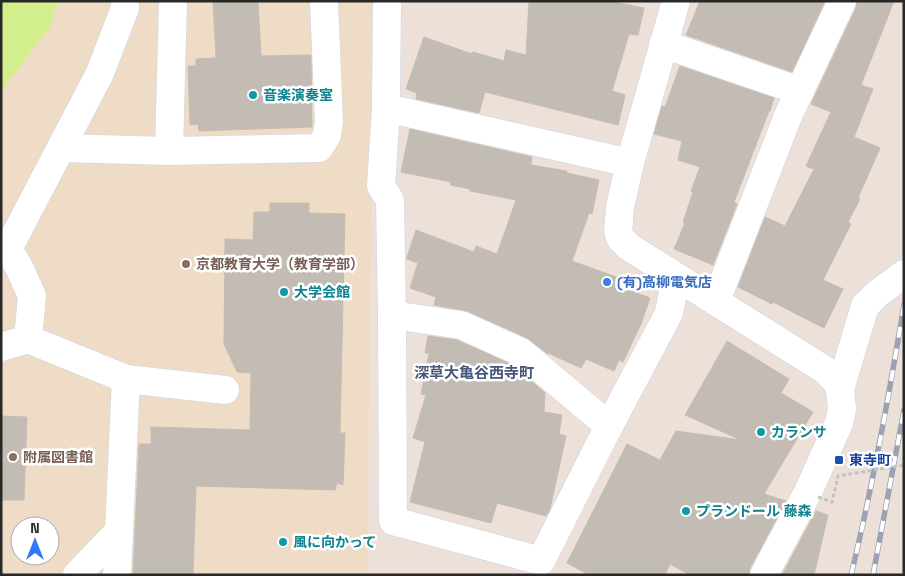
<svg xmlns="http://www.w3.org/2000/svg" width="905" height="576" viewBox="0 0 905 576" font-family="'Space Grotesk','Noto Sans JP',sans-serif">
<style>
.education{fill:#efdcc6;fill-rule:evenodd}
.pitch{fill:#d3ef8b}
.building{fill:#c3bcb4;stroke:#c7bcb2}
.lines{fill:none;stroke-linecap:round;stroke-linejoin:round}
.minor-casing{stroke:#cdd4e2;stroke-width:29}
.minor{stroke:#fff;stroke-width:28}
.rail-casing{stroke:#9ba2b4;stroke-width:5.5}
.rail{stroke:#fff;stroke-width:4;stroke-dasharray:11;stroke-linecap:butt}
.path-bridge{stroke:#c3c3c3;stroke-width:3;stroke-dasharray:4 2.5;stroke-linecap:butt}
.culture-dot{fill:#0f9aa8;stroke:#fff;stroke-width:2}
.education-dot{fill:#8d6e63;stroke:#fff;stroke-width:2}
.shop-dot{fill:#3f7fe0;stroke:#fff;stroke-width:2}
.transit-dot{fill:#1a4fb4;stroke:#fff;stroke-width:2}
.labels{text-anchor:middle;stroke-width:5;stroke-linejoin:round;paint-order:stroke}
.culture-label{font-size:14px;font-weight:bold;fill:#0d838f;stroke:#fff;text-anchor:start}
.education-label{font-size:14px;font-weight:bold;fill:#785e54;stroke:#fff;text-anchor:start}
.shop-label{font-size:14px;font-weight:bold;fill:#366cbe;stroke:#fff;text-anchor:start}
.transit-label{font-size:14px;font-weight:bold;fill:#164399;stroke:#fff;text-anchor:start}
.neighbourhood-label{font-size:15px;font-weight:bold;fill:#46577b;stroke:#fff}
</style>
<rect width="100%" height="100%" fill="#ece0d8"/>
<path class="education" d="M1 1H374L367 575H1ZM20 526H50V556H20Z"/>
<polygon class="pitch" points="1,1 58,1 50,27 1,91"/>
<g class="building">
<polygon points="213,1 258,1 261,56 311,55 312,127 199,131 198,124 190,125 188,66 196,66 196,59 216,58"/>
<polygon points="529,1 609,1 644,8 638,35 629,34 612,91 625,95 618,125 485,92 479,113 416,99 417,93 406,89 424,37 472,54 473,52 504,61 506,50 526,55"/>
<polygon points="700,1 825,1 792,72 686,35"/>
<polygon points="857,1 894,1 861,85 873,89 854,137 880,148 858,198 860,199 848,222 851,224 823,280 843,289 824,328 773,302 772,304 738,287 765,217 785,226 814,169 806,166 831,112 811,104 856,8"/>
<polygon points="680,66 774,98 770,111 769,111 734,202 737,204 713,265 674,249 685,223 683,222 693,192 691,191 700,167 678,160 682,141 654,134 662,106 665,107"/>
<polygon points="410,129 532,157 531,165 567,171 567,173 599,180 592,214 589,213 572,261 619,278 616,285 650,298 641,324 623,362 619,360 614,371 586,359 581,368 548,353 548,354 527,338 467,311 434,305 436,297 410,288 418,263 407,259 407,257 416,230 474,252 476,246 497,254 516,200 470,191 470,189 450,185 451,182 401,172"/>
<polygon points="270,203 309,203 309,213 345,214 340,433 345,433 343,485 337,483 335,490 196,486 193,575 133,575 139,444 151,444 151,427 250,430 251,373 237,372 224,344 225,239 253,240 254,212 270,212"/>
<polygon points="428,336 457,340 513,365 545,393 544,412 562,415 559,434 566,436 550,509 546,516 497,503 491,523 410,502 425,442 413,438 426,395 421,394 429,353 425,353"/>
<polygon points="727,341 789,379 781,393 813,412 764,494 786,501 750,568 749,575 690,575 670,564 665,575 589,575 567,563 627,444 660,460 676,431 741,440 685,415"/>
<polygon points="1,416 27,417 24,500 1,500"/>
<polygon points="816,511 828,515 814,575 782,575"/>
</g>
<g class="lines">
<defs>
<g id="minor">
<polyline points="676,1 630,163 620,207 618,231 621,239 629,247 825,370 837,382 840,389 842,409 839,423 808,492 764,575"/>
<polyline points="663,44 800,91"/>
<polyline points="386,108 387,1"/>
<polyline points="61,148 169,151 319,148 327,135 329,122 324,1"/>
<polyline points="169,151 173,1"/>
<polyline points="630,163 386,108 381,186 390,200 392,315 393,521 541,561 609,426 669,313 676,277"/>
<polyline points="1,251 8,249 100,73 125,8 125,1"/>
<polyline points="716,301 788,116 842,1"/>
<polyline points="392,315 461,325 521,352 609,426"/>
<polyline points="28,339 126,379 225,390"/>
<polyline points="1,347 28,339 32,296 19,267 8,249"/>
<polyline points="840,389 865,306 877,294 904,274"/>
<polyline points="77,575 119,531"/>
<polyline points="117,575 126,379"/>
</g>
</defs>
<use href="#minor" class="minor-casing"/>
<use href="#minor" class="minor"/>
<defs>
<g id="rail">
<path d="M851 575C873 486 889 395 904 305"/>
<polyline points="873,575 904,410"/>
</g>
</defs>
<use href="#rail" class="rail-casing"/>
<use href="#rail" class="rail"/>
<polyline class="path-bridge" points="818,497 832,502 838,476 904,465"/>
</g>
<g class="culture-dot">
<circle cx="253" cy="95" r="5"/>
<circle cx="284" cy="292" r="5"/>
<circle cx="761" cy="432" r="5"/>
<circle cx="686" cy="511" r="5"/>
<circle cx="283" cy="542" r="5"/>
</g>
<g class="education-dot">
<circle cx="186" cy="264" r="5"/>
<circle cx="13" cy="457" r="5"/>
</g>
<circle class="shop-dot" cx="607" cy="282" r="5"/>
<rect class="transit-dot" x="834" y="455" width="10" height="10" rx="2.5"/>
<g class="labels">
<g class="culture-label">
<text x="263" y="100">音楽演奏室</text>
<text x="294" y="297">大学会館</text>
<text x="771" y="437">カランサ</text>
<text x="696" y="516">プランドール 藤森</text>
<text x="293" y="547">風に向かって</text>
</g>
<g class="education-label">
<text x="196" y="269">京都教育大学（教育学部）</text>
<text x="23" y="462">附属図書館</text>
</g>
<g class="shop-label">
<text x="617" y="287">(有)高柳電気店</text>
</g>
<g class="transit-label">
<text x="849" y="465">東寺町</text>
</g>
<g class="neighbourhood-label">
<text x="474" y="378">深草大亀谷西寺町</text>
</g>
</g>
<rect width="905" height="576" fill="none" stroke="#282828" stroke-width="5"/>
<g transform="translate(35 541)"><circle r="24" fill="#ffffff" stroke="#a9a9a9"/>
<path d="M0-4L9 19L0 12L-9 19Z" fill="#3275ff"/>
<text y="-8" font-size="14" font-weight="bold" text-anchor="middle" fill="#282828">N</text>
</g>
</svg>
